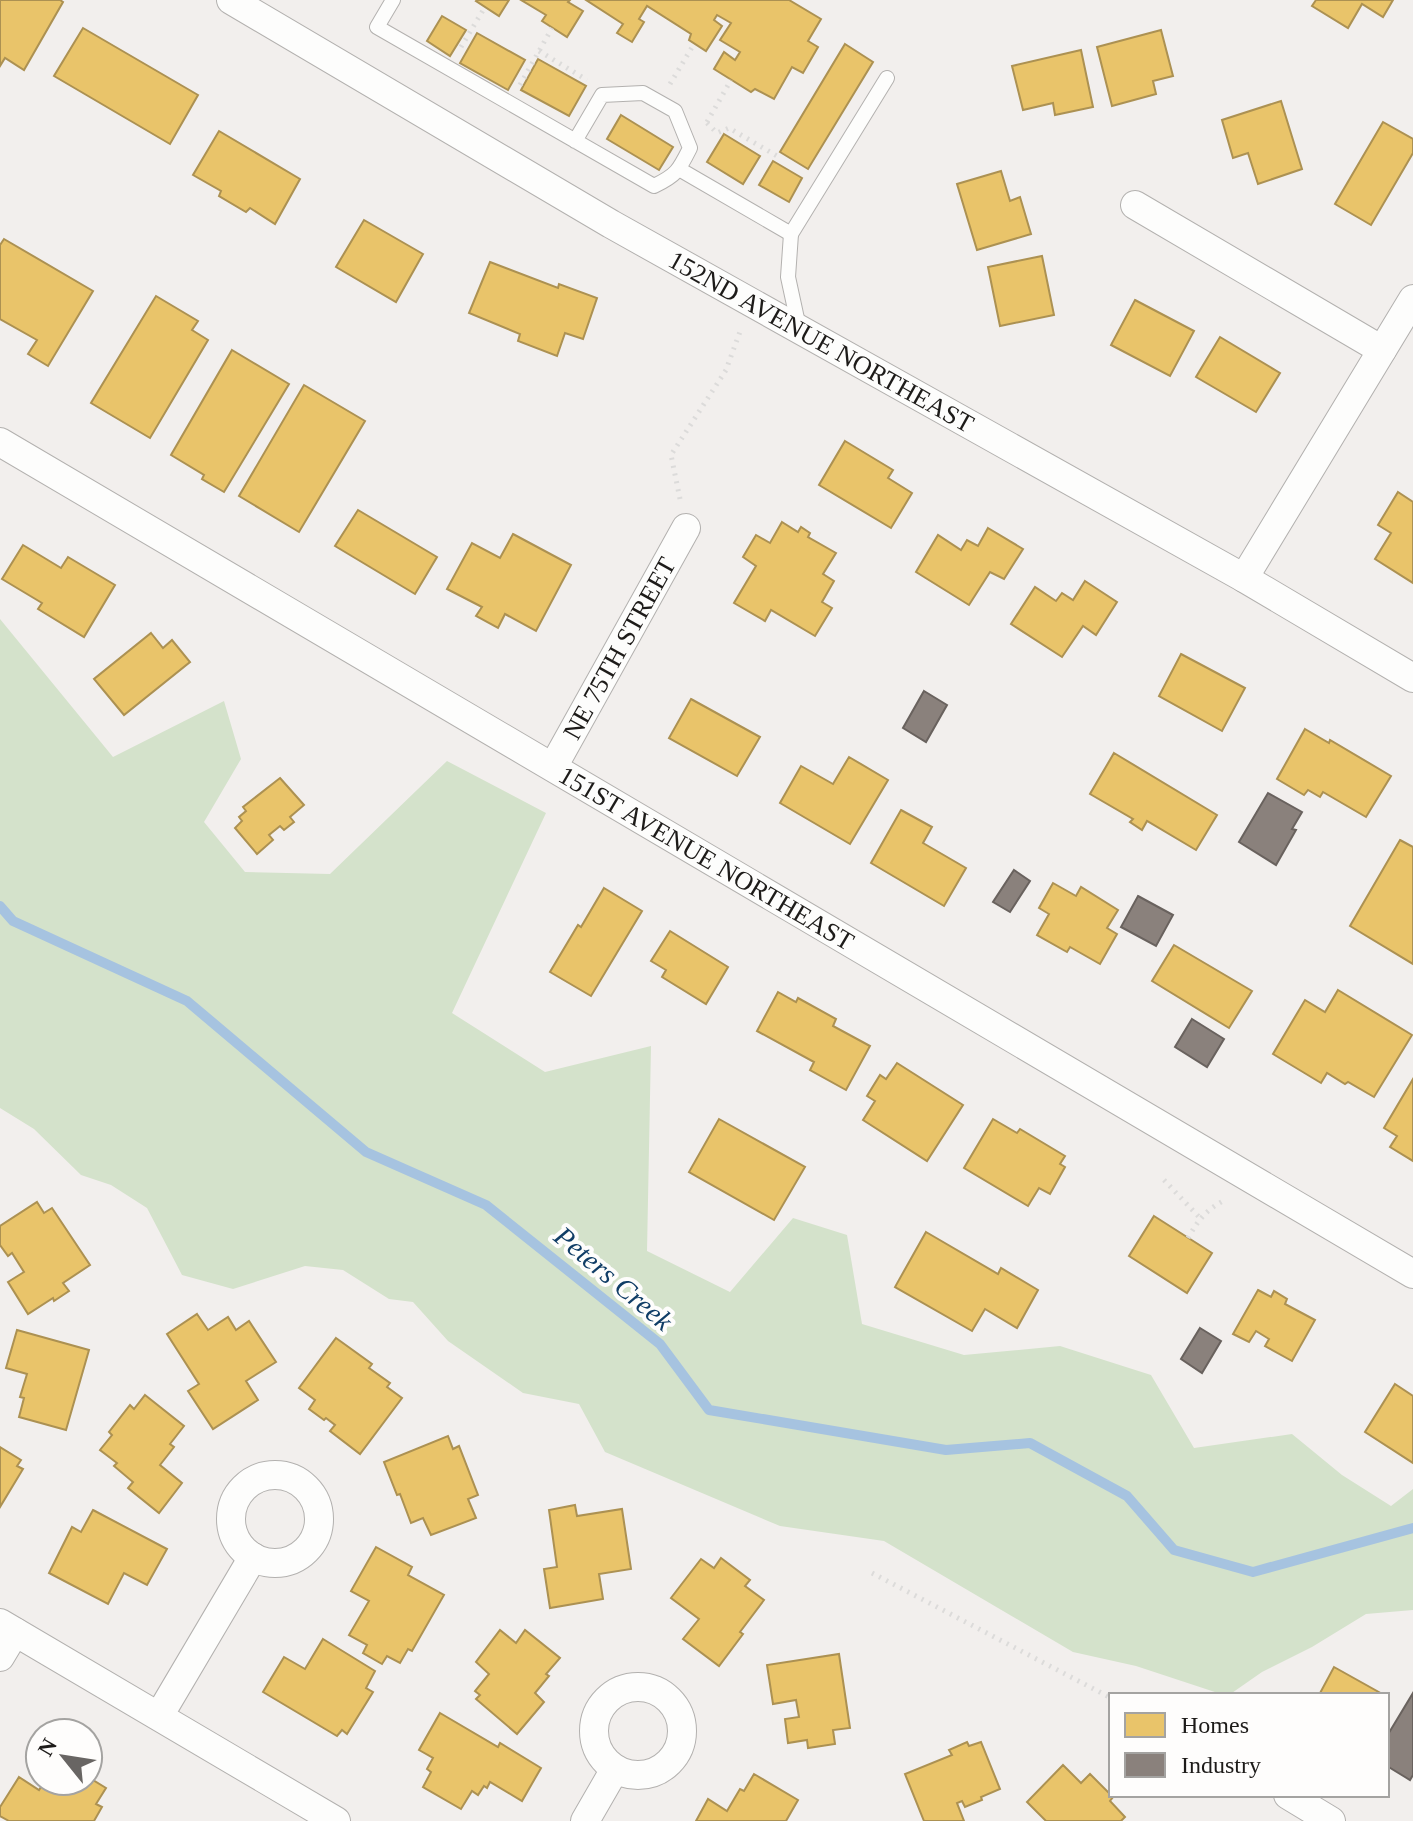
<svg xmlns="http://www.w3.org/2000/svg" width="1413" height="1821" viewBox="0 0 1413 1821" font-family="Georgia,serif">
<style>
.green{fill:#d4e2cb}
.homes{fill:#e9c46a;stroke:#ac9152;stroke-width:2}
.industry{fill:#8a817c;stroke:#69625e;stroke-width:2}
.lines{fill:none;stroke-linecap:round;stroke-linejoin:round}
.stream{stroke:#a6c3e0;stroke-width:10}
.lane-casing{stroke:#b3b1af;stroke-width:16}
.street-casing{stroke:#b3b1af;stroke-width:30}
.path{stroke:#dcdbda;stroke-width:5;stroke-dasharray:2 6;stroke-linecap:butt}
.lane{stroke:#fdfdfc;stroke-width:14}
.street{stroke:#fdfdfc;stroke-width:28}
.labels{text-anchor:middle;stroke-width:8;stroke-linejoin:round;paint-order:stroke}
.street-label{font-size:26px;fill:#1d1b19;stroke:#fefdfc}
.water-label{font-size:28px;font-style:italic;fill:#103d66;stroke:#fefdfc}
</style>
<rect width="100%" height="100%" fill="#f2efed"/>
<polygon class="green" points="0,619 113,757 224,701 241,759 204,822 245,872 330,874 447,761 546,813 452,1013 545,1072 651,1046 647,1251 730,1292 793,1218 847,1235 862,1324 964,1355 1060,1346 1151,1375 1194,1448 1292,1434 1342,1475 1391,1506 1413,1489 1413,1610 1366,1614 1312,1647 1262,1672 1229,1695 1224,1695 1136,1666 1073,1652 884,1541 780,1526 605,1452 579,1404 523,1393 448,1341 413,1302 389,1299 343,1270 305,1266 233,1289 182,1275 147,1208 111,1185 81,1175 34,1129 0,1108"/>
<g class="homes">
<polygon points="0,0 60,0 63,2 24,70 5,58 0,66"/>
<polygon points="477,0 509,0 499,16 476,1"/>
<polygon points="521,0 570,0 568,2 583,11 567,37 542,21 546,15"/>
<polygon points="586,0 789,0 821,19 808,41 818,47 803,73 792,67 774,99 755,89 751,92 714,69 724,52 735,60 740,52 720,40 731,23 717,15 714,20 722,26 706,51 689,40 691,34 647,6 639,19 644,22 632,42 617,33 623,24"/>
<polygon points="1316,0 1393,0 1383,17 1362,4 1348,28 1312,6"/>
<polygon points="442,16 466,30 450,56 427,41"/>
<polygon points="83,28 198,95 170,144 54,76"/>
<polygon points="1161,30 1173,76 1153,81 1156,94 1112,106 1097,47"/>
<polygon points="477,33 525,60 508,90 460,63"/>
<polygon points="845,44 873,62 808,169 780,152"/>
<polygon points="1081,50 1093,107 1055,115 1053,103 1023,110 1012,66"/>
<polygon points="538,59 586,86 569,116 521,90"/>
<polygon points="1281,101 1302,169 1258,184 1248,153 1233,158 1222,120"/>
<polygon points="621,115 673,147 659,170 607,139"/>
<polygon points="1383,122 1413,139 1413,153 1371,225 1335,204"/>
<polygon points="219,131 300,179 275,224 250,208 246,212 219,196 221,191 193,175"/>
<polygon points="724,134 760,156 743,184 707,162"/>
<polygon points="773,161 802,178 789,202 759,185"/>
<polygon points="1001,171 1010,201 1020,197 1031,234 977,250 957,184"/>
<polygon points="364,220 423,254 396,302 336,267"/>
<polygon points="4,239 93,291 48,366 28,354 37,340 0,319 0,245"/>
<polygon points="1042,256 1054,315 1000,326 988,267"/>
<polygon points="490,262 558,288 559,284 597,298 583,339 565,333 557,356 518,341 520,334 469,313"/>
<polygon points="156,296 198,321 192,330 208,340 150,438 91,403"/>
<polygon points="1135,300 1194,331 1170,376 1111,345"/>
<polygon points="1220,337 1280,373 1256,412 1196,377"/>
<polygon points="232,350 289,384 224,492 202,479 204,475 171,455"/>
<polygon points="304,385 365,421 299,532 239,496"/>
<polygon points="845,441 893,470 888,478 912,493 891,528 819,485"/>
<polygon points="1398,492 1413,502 1413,583 1375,559 1391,533 1378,525"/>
<polygon points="358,510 437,557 415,594 335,546"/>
<polygon points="782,522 798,532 801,527 810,533 808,537 836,553 823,574 834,581 822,602 832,608 815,636 771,610 765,621 734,603 756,566 743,557 756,535 770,543"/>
<polygon points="988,528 1023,549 1004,579 990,572 969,605 916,572 938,535 961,550 967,540 978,546"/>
<polygon points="513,534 571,565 536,631 505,614 498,628 476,616 482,607 447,589 472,543 500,558"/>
<polygon points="23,545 61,568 68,557 115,585 84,637 38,609 42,603 2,579"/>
<polygon points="1085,581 1117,602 1096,635 1083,626 1062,657 1011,624 1035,587 1056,601 1062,593 1073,600"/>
<polygon points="151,633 163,648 172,640 190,662 124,715 94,679"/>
<polygon points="1181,654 1245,688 1222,731 1159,696"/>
<polygon points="691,699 760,737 737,776 669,738"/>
<polygon points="1305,729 1329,743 1330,740 1391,776 1366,817 1323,792 1320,797 1308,790 1304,795 1277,779"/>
<polygon points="1114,753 1217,815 1196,850 1147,821 1142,830 1130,822 1133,819 1090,794"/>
<polygon points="849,757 888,780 850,844 780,803 801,766 833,784"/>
<polygon points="280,778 304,805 290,817 294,822 284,830 280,826 269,835 273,840 257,854 235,828 242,821 239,817 246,811 243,807"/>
<polygon points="901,810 932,827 923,843 966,868 944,906 871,863"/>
<polygon points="1400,840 1413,847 1413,964 1350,926"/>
<polygon points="1053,883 1076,896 1081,887 1118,910 1107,928 1117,934 1100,964 1070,947 1067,952 1037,935 1049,914 1039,908"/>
<polygon points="604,888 642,911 591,996 550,972 578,925 581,927"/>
<polygon points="670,931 728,967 706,1004 662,977 666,970 651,961"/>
<polygon points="1174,945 1252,991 1229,1028 1152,981"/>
<polygon points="1338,990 1412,1035 1374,1097 1348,1082 1345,1084 1327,1073 1321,1083 1273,1054 1305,1000 1325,1012"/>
<polygon points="778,992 796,1002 798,998 836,1019 833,1026 870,1046 846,1090 810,1070 814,1062 757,1031"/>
<polygon points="897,1063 963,1105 927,1161 863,1120 875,1101 867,1096 880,1075 886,1079"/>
<polygon points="1413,1079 1413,1161 1390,1147 1397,1136 1384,1128"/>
<polygon points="719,1119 805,1167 774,1220 689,1172"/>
<polygon points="993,1119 1017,1133 1020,1129 1065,1156 1060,1164 1065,1167 1050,1194 1039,1188 1028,1206 964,1168"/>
<polygon points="37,1202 44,1213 52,1208 90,1265 63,1283 69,1291 54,1301 53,1298 28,1314 8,1282 24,1272 12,1253 8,1256 0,1245 0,1226"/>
<polygon points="1154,1216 1212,1253 1187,1293 1129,1256"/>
<polygon points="926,1232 998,1274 1001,1268 1038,1290 1017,1328 985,1309 972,1331 895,1287"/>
<polygon points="1258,1290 1271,1297 1274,1291 1287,1299 1285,1304 1315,1320 1292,1361 1265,1346 1269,1339 1256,1331 1249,1342 1233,1334"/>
<polygon points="197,1314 208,1330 228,1317 236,1330 249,1321 276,1362 246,1381 258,1400 213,1429 188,1391 199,1384 167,1334"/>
<polygon points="17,1330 89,1350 66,1430 19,1417 24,1398 20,1397 27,1374 6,1368"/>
<polygon points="336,1338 372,1364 369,1368 390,1383 387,1387 402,1398 360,1454 330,1431 335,1425 326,1418 324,1420 309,1409 315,1400 299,1388"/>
<polygon points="1395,1384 1413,1396 1413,1463 1365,1432"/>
<polygon points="145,1395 184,1426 170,1444 174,1447 160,1465 182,1483 159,1513 128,1488 133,1482 114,1466 117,1463 100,1450 112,1435 109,1432 130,1405 134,1409"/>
<polygon points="448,1436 453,1449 459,1446 478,1495 468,1499 476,1518 431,1535 423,1518 411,1523 400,1494 397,1495 384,1462"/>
<polygon points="0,1447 21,1460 17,1466 23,1469 0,1507"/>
<polygon points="575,1505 577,1516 622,1509 631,1569 599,1574 603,1599 550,1608 544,1569 557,1567 549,1510"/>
<polygon points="93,1510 167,1549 147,1585 124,1573 108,1604 49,1573 72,1527 81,1532"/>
<polygon points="376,1547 412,1567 408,1575 444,1595 412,1651 408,1649 400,1663 387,1656 382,1664 363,1653 367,1645 349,1635 369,1601 351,1591"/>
<polygon points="721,1558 750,1580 745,1586 764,1600 740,1632 743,1634 719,1666 683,1639 699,1619 671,1598 701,1559 714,1568"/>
<polygon points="500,1630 516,1643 525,1630 560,1658 546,1674 549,1676 535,1693 544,1702 517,1734 476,1699 480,1695 475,1691 489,1674 476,1662"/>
<polygon points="323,1639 375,1671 366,1688 373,1692 347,1734 342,1730 337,1736 263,1692 284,1657 305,1669"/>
<polygon points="839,1654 850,1728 833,1730 835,1744 808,1748 807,1740 788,1743 785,1719 799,1717 796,1700 773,1704 767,1665"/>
<polygon points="1334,1667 1384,1695 1319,1695"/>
<polygon points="440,1713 498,1747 500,1743 541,1768 522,1801 490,1782 487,1788 484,1786 478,1795 472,1791 461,1809 423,1787 431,1772 427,1769 433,1758 419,1750"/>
<polygon points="967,1742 969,1746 981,1742 1000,1789 981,1797 982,1800 965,1807 962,1801 957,1803 964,1821 924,1821 905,1774 952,1755 949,1750"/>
<polygon points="1063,1765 1081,1783 1090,1774 1113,1797 1110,1801 1125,1817 1121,1821 1046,1821 1027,1802"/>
<polygon points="754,1774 798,1800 786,1821 696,1821 708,1799 727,1811 740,1789 744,1791"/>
<polygon points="19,1777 39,1790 45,1781 88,1781 88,1777 106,1788 96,1804 102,1807 94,1821 9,1821 0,1816 0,1807"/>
</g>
<g class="industry">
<polygon points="924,691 947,705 926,742 903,728"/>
<polygon points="1268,793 1302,812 1292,829 1296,830 1276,865 1239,842"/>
<polygon points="1014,870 1030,881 1010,912 993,902"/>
<polygon points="1138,896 1173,915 1156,946 1121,927"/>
<polygon points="1192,1019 1224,1039 1207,1067 1175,1047"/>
<polygon points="1200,1328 1221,1341 1202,1373 1181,1359"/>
<polygon points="1413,1693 1413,1775 1410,1780 1387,1766 1387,1736"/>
</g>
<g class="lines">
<polyline class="stream" points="0,906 13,921 187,1001 366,1152 486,1205 660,1344 709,1410 946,1450 1030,1443 1127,1496 1174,1550 1253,1572 1413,1528"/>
<defs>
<g id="lane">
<path d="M393 0 377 27 654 186C677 175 679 170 690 148L675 111 643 93 602 95 575 141"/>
<polyline points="679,169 791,234 887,78"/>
<polyline points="791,234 788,277 799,328"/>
</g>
<g id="street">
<path id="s1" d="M231 0 611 224 1244 578 1413 678"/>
<polyline points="1135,205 1382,350"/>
<path id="s2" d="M0 442 1413 1274"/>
<polyline points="1244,578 1413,299"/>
<path id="s3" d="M553 767 686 528"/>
<circle cx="275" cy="1519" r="44"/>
<polyline points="0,1623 336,1821"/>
<polyline points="0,1657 15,1632"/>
<circle cx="638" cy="1731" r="44"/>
<polyline points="159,1716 253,1557"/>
<polyline points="1288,1795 1331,1821"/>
<polyline points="585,1821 615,1769"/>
</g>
</defs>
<use href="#lane" class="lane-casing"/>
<use href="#street" class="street-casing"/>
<g class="path">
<polyline points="461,47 485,7"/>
<polyline points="539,51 587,80"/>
<polyline points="670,84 694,44"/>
<polyline points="520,85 552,28"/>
<polyline points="707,122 731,80"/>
<polyline points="707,123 717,133 729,128 777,156"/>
<polyline points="680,499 671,455 726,370 741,329"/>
<polyline points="1164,1180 1200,1218"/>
<path d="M1188 1238C1198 1220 1207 1209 1225 1200"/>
<polyline points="872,1573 1111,1698"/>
</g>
<use href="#lane" class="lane"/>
<use href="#street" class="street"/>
</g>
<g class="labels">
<g class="street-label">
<text dy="9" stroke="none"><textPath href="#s1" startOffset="682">152ND AVENUE NORTHEAST</textPath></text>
<text dy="9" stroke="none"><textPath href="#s3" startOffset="136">NE 75TH STREET</textPath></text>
<text dy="9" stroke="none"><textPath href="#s2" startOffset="820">151ST AVENUE NORTHEAST</textPath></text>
</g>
<g class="water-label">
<text transform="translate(614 1278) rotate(40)" y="10">Peters Creek</text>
</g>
</g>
<rect x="1109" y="1693" width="280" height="104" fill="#fefdfc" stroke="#a4a3a1" stroke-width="2"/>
<rect x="1125" y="1713" width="40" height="24" fill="#e9c46a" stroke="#a4a3a1" stroke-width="2"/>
<text x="1181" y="1733" font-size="24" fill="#1d1b19">Homes</text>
<rect x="1125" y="1753" width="40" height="24" fill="#8a817c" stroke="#a4a3a1" stroke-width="2"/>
<text x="1181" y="1773" font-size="24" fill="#1d1b19">Industry</text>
<g transform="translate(64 1757) rotate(300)"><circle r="38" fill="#fefdfc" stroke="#a4a3a1" stroke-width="2"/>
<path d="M0-6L14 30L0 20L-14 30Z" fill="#686563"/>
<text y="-12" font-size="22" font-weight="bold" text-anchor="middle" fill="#1d1b19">N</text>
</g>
</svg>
